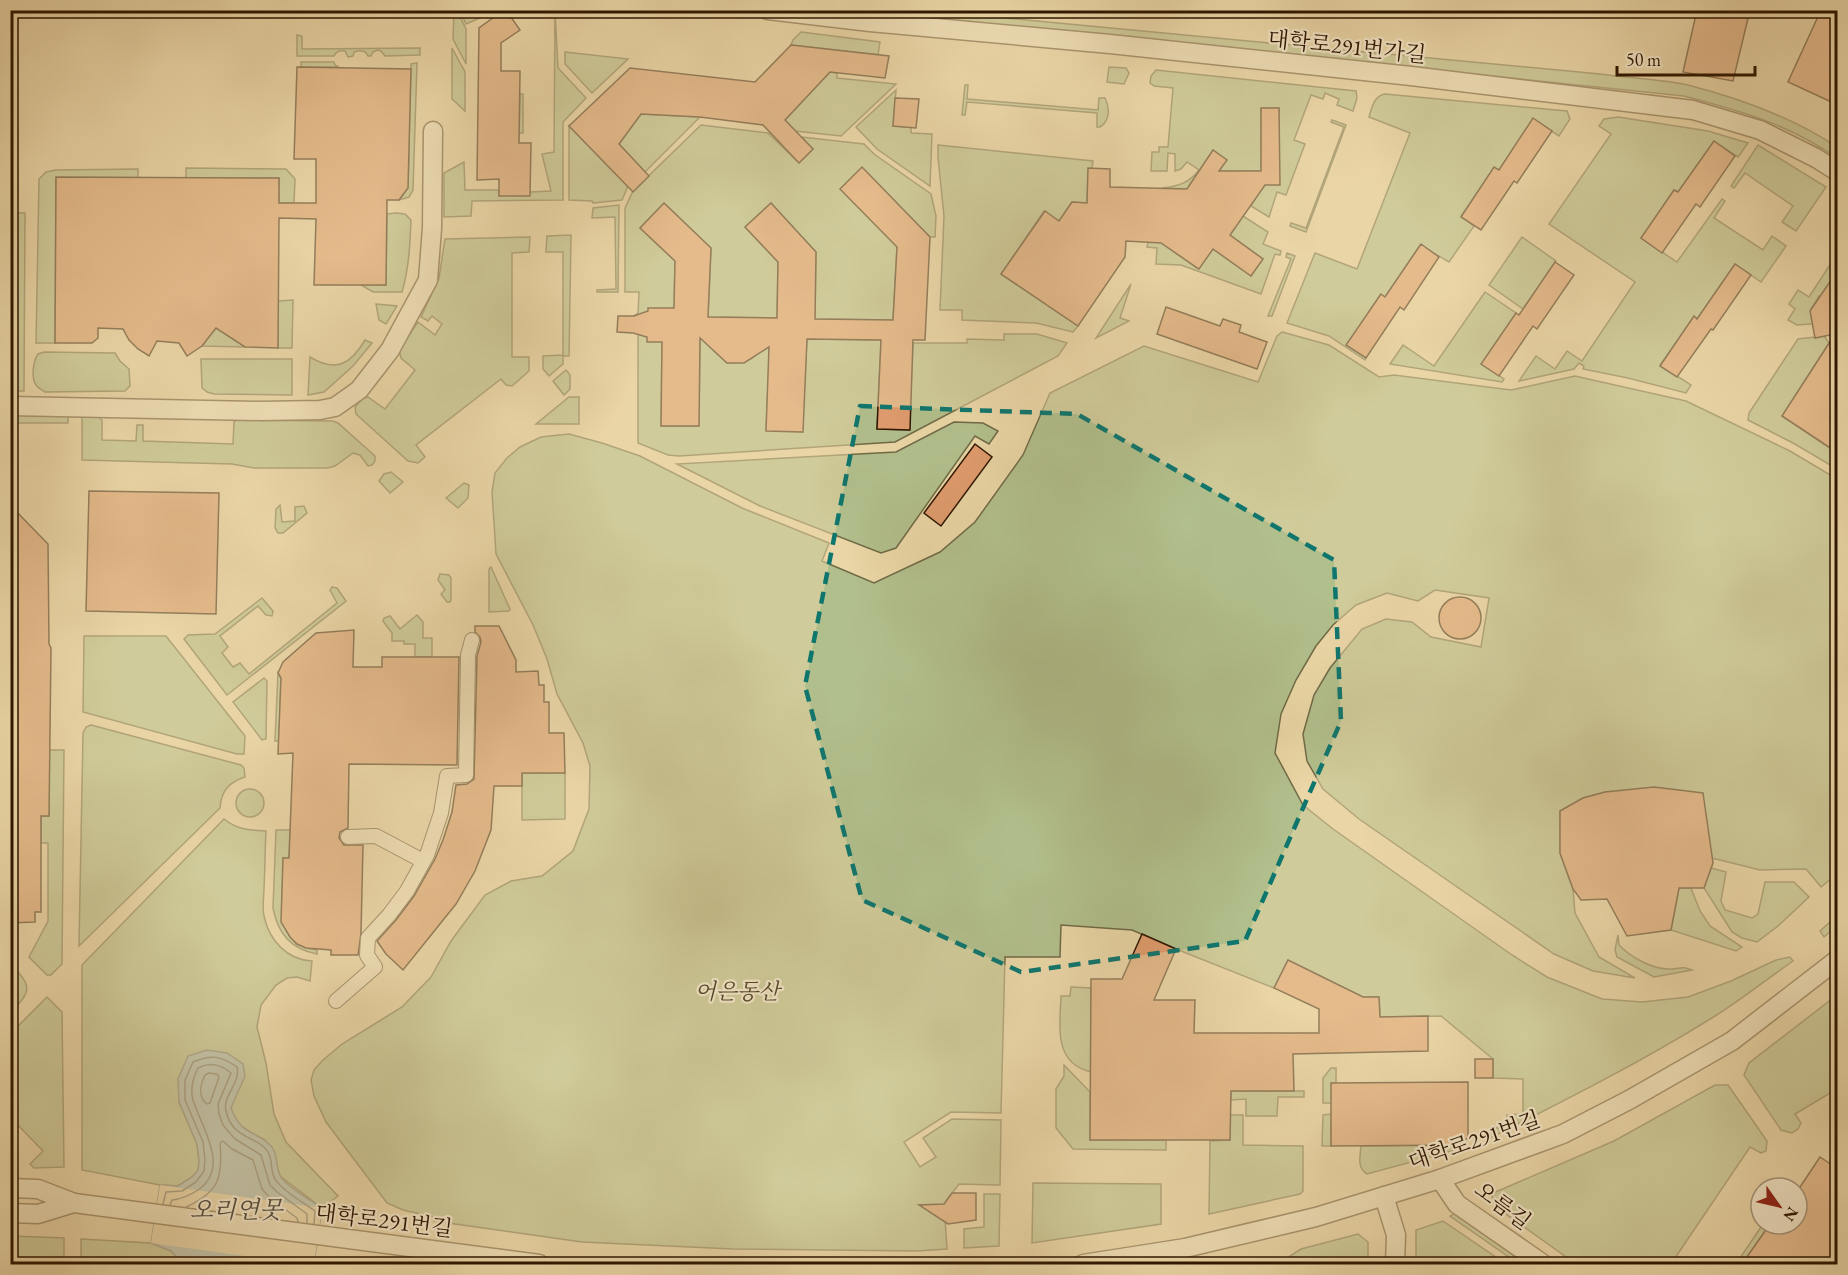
<svg xmlns="http://www.w3.org/2000/svg" width="1848" height="1275" viewBox="0 0 1848 1275" font-family="'EB Garamond','Noto Serif KR',serif">
<style>
.green{fill:#b1bf8c;stroke:#706a46;stroke-width:1.5}
.water{fill:#9eb6b3;stroke:#71766b;stroke-width:1.5}
.pier{fill:#ead6a6}
.lines{fill:none;stroke-linecap:round;stroke-linejoin:round}
.shore{stroke:#66665a;stroke-width:1.5}
.building{fill:#e09c6e;stroke:#2e1600;stroke-width:1.5}
.pedestrian-casing{stroke:#5d462a;stroke-width:16}
.minor-casing{stroke:#5d462a;stroke-width:21}
.pedestrian{stroke:#f1e4c5;stroke-width:14}
.minor{stroke:#f1e4c5;stroke-width:18}
.marked{fill:none;stroke:#0f766e;stroke-width:4.5;stroke-dasharray:12 8;stroke-linejoin:round}
.labels{text-anchor:middle;stroke-width:4.5;stroke-linejoin:round;paint-order:stroke}
.street-label{font-size:22px;fill:#2e1600;stroke:#f1e4c5}
.park-label{font-size:22px;font-style:italic;fill:#55492a;stroke:#f1e4c5}
.water-label{font-size:24px;font-style:italic;fill:#554e3f;stroke:#f1e4c5}
</style>
<rect width="100%" height="100%" fill="#ead6a6"/>
<filter id="stains"><feTurbulence type="fractalNoise" baseFrequency=".00333" numOctaves="4"/><feColorMatrix values="0 0 0 0 .2 0 0 0 0 .09 0 0 0 0 .02 0 0 0 .5 -.17"/></filter>
<radialGradient id="worn" r=".72"><stop offset=".6" stop-color="#630" stop-opacity="0"/><stop offset="1" stop-color="#630" stop-opacity=".3"/></radialGradient>
<g class="green">
<polygon points="454,11 457,11 466,29 466,64 453,39"/>
<polygon points="460,11 496,11 466,24"/>
<polygon points="555,11 558,68 586,98 563,122 563,200 472,201 471,216 444,217 444,173 464,162 465,190 499,190 499,196 530,192 551,191 542,154 554,152"/>
<path d="M865 11H930L1600 74C1628 78 1660 79 1688 85 1738 98 1794 118 1837 147V158C1788 124 1741 111 1684 96Z"/>
<polygon points="801,32 880,42 878,55 791,45 793,40"/>
<path d="M297 35 302 36V49L420 48V55L385 56 381 51 377 50 373 52 371 56H368C366 50 360 50 354 52L353 56 348 57 345 51C340 50 336 51 334 56H297Z"/>
<polygon points="452,48 465,72 465,111 452,99"/>
<polygon points="565,52 628,59 592,93 565,64"/>
<polygon points="301,62 334,62 335,65 339,67 301,67"/>
<polygon points="417,63 413,190 409,197 399,200 408,188 411,64"/>
<polygon points="1109,67 1126,68 1129,73 1124,84 1107,82"/>
<path d="M1156 70 1356 91 1357 98 1353 111 1337 105 1339 99 1325 93 1323 99 1311 95 1294 140 1305 144 1286 195 1277 192 1269 217 1251 206 1256 197 1245 189 1254 176 1279 185V108H1261V171H1219L1226 160 1213 150 1187 189 1162 188C1179 186 1189 183 1199 170L1187 162 1181 169 1175 171V154L1168 153 1167 171H1151L1152 152H1159V147H1168L1173 88 1154 86 1150 83 1151 76Z"/>
<polygon points="830,72 837,73 837,78 896,84 841,136 795,131 785,120"/>
<path d="M965 85H968L967 99 1098 110 1099 98H1105C1110 108 1110 121 1100 127H1097V113L967 102 965 115H962Z"/>
<polygon points="896,90 893,126 911,127 911,133 932,134 930,186 877,149 856,127"/>
<polygon points="520,94 523,94 523,133 519,133"/>
<path d="M1385 94 1567 111 1570 119 1559 136 1533 119 1499 170 1494 168 1461 216 1474 226 1449 262 1420 245 1385 297 1380 295 1347 345 1366 358 1365 360 1329 336 1287 323 1315 253 1357 269 1410 133 1369 117C1372 107 1374 96 1385 94Z"/>
<polygon points="641,114 700,117 645,172 619,144"/>
<polygon points="1618,117 1708,131 1748,143 1738,157 1714,141 1678,192 1674,190 1641,238 1677,262 1722,199 1725,201 1714,218 1763,250 1772,236 1786,246 1761,282 1735,264 1697,319 1694,317 1660,365 1691,385 1686,393 1628,378 1583,369 1584,366 1579,363 1574,369 1519,381 1536,356 1555,369 1567,351 1582,361 1635,282 1549,224 1611,134 1599,126 1604,119"/>
<polygon points="1332,120 1346,125 1306,232 1290,226 1291,223 1306,228 1344,127 1331,122"/>
<polygon points="701,125 768,133 799,163 813,149 801,137 864,144 874,154 931,194 936,216 935,237 930,237 862,168 897,247 893,320 815,319 816,252 771,203 745,227 778,262 777,318 708,317 711,248 664,203 640,228 675,261 674,308 648,315 634,316 638,313 639,292 625,292 625,208 633,191"/>
<polygon points="569,126 628,186 622,200 593,203 592,201 569,200"/>
<polygon points="938,145 1093,161 1092,168 1088,169 1087,203 1072,202 1059,221 1044,211 1001,274 1078,326 1073,332 1036,323 962,320 962,310 940,310 944,216 938,157"/>
<polygon points="1758,145 1826,187 1796,231 1782,222 1793,206 1745,173 1734,188 1731,186"/>
<polygon points="186,168 286,169 295,179 294,203 279,203 279,178 186,178"/>
<polygon points="138,169 138,178 56,178 55,343 36,343 39,179 46,172 56,170"/>
<polygon points="619,205 618,292 597,292 597,290 616,289 615,217 592,218 593,208"/>
<polygon points="10,213 25,213 24,391 11,391"/>
<path d="M396 213 405 214 411 220C410 245 409 268 402 292H373L361 285H386L387 214Z"/>
<polygon points="1243,216 1268,232 1263,244 1281,251 1280,255 1275,254 1261,294 1181,265 1156,264 1157,248 1147,247 1148,242 1160,242 1198,269 1213,249 1251,276 1263,259 1230,235"/>
<polygon points="571,235 569,356 563,356 563,364 549,376 543,369 543,356 563,355 563,252 546,252 547,236"/>
<polygon points="530,237 529,252 512,253 512,357 529,357 529,371 512,386 506,385 501,379 416,445 425,457 418,463 408,461 356,414 355,407 362,399 368,397 385,409 415,370 401,358 399,350 418,322 435,335 442,324 432,316 428,321 421,317 439,278 445,239"/>
<polygon points="1522,237 1556,261 1523,309 1489,285"/>
<polygon points="1287,253 1295,256 1272,316 1268,316 1291,259 1286,257"/>
<polygon points="1837,254 1837,270 1831,280 1835,283 1825,299 1819,296 1811,309 1826,319 1823,323 1797,325 1788,320 1795,309 1789,304 1798,290 1809,297"/>
<polygon points="1131,284 1120,318 1129,321 1096,338"/>
<polygon points="1485,292 1516,313 1482,364 1504,379 1502,382 1390,364 1403,345 1434,366"/>
<polygon points="293,300 292,348 278,348 278,301"/>
<polygon points="376,304 397,306 386,324 379,320"/>
<polygon points="218,317 245,347 202,346 214,330"/>
<path d="M1282 332 1329 345 1379 377 1394 375 1511 390 1575 376 1686 401 1790 451 1837 479V874L1821 887 1806 869 1760 870 1712 858 1605 792 1583 798 1560 811V853L1573 889 1575 913 1599 957 1635 978 1593 971 1554 954 1359 819 1323 789 1307 761 1303 734 1314 695 1330 668 1362 629 1386 619 1412 622 1431 637 1481 647 1489 598 1435 590 1418 601 1387 593 1356 605 1333 625 1316 646 1296 680 1281 714 1275 753 1303 805 1333 829 1512 955 1547 977 1602 999 1642 1002 1688 997 1731 981 1776 960 1790 957 1793 961C1767 979 1742 999 1715 1016 1643 1061 1566 1100 1490 1138V1128H1507V1115L1523 1114V1079L1493 1078V1059L1441 1016 1380 1017 1379 997H1363L1288 960 1274 988 1176 949 1132 930 1061 925 1060 957H1005L1001 1113 951 1112 904 1142 920 1167 936 1157 923 1138 952 1119 1001 1120 1000 1185 959 1184 944 1204 947 1249 917 1251 733 1249 582 1242 434 1221V1217L403 1210 387 1203 326 1122 314 1096 311 1080 314 1070 322 1061 342 1044 402 1007 431 977 451 941 485 895 511 881 542 876 573 851 589 809 590 766 583 743 557 694 547 659 533 625 496 554 492 492 495 473 507 458 520 447 541 437 569 434 602 443 640 456 742 508 829 543 822 561 874 583 940 552 975 522 1023 455 1050 393 1144 346 1258 382 1277 336Z"/>
<path d="M638 334 662 342 661 426H699L700 338H710L714 351 727 363C751 362 755 361 764 339H770L766 430 802 432 807 339 881 340 877 429 909 430 913 343H967V339L1004 340V334H1037L1067 343 1058 356 895 442 679 456 668 455 638 443Z"/>
<polygon points="1824,336 1829,343 1782,416 1837,453 1837,469 1793,443 1748,420 1749,413 1798,339"/>
<path d="M365 340 372 343 353 366 324 392 308 395 310 357C336 373 351 364 365 340Z"/>
<path d="M44 352 115 353 120 361 129 369 130 386 125 391 45 392C42 390 38 388 36 385 31 378 33 361 38 354Z"/>
<polygon points="201,359 292,359 292,395 214,394 207,392 202,388"/>
<polygon points="566,370 570,375 570,389 564,395 553,381"/>
<polygon points="569,397 579,397 579,424 536,424"/>
<polygon points="11,414 68,416 68,423 11,423"/>
<polygon points="82,415 97,416 102,420 102,440 136,441 137,425 143,425 143,441 233,444 234,422 237,420 333,421 338,423 375,456 375,461 372,465 368,466 360,455 353,453 335,466 328,468 254,468 232,464 82,460"/>
<polygon points="954,422 983,423 998,431 989,444 975,436 896,548 881,553 760,506 677,464 896,452"/>
<polygon points="391,472 403,482 390,493 379,481 384,474"/>
<polygon points="464,483 469,485 468,498 458,508 446,498"/>
<polygon points="280,505 282,522 295,521 295,507 304,506 307,513 283,533 278,533 275,528 276,509"/>
<polygon points="491,567 510,609 509,611 489,612 489,569"/>
<polygon points="440,574 449,575 451,578 451,600 450,602 447,602 441,594 445,590 438,580"/>
<polygon points="332,587 337,588 346,601 227,695 184,639 188,635 215,634 262,598 273,611 272,616 266,615 258,606 220,636 228,647 222,653 233,667 240,663 249,674 337,603 330,590"/>
<polygon points="417,615 423,622 423,638 432,638 432,657 415,657 415,644 404,644 404,641 392,641 392,633 383,621 384,618 390,616 400,629"/>
<polygon points="84,636 166,636 245,736 244,754 237,754 83,712"/>
<polygon points="278,673 281,678 279,741 275,741"/>
<polygon points="264,678 267,681 266,739 262,740 233,702"/>
<path d="M91 725 241 765 244 768 245 777C229 782 221 791 220 808L79 946 83 733 86 727Z"/>
<polygon points="49,750 64,750 62,964 51,975 47,975 29,957 48,921 48,843 41,843 41,816 49,816"/>
<polygon points="522,773 565,773 565,819 522,820"/>
<circle cx="250" cy="803" r="14"/>
<path d="M224 819C238 830 248 830 266 831 265 850 265 869 264 888 264 897 262 907 264 916 269 940 287 960 312 961L310 981 297 977 287 978 276 985 261 1005 257 1027 266 1063 274 1114 286 1142 338 1196 322 1208 280 1176 265 1140C253 1134 231 1124 231 1108 231 1105 233 1102 234 1099L179 1102 197 1144 199 1161 198 1171 192 1177 178 1186 160 1185 82 1170V965Z"/>
<path d="M276 830H290L289 858H283L282 922 290 937 297 944 306 948 317 950V954C291 949 278 934 273 908Z"/>
<polygon points="1711,868 1726,872 1721,901 1725,910 1752,918 1758,914 1765,882 1794,882 1809,897 1778,926 1757,942 1742,938 1732,932 1704,888"/>
<polygon points="1679,888 1691,888 1700,911 1710,926 1742,947 1736,951 1671,930"/>
<polygon points="1837,916 1837,926 1824,937 1820,931"/>
<path d="M1618 935 1619 945C1632 958 1653 970 1672 969 1682 968 1682 966 1692 970L1654 977 1617 957 1615 950Z"/>
<path d="M11 964C31 986 33 990 11 1012V1002L16 997V977L11 972Z"/>
<path d="M1071 987 1091 988V1072C1053 1063 1060 1026 1061 996H1070Z"/>
<polygon points="1837,995 1837,1089 1795,1114 1801,1123 1798,1129 1792,1133 1781,1130 1744,1075 1749,1063"/>
<polygon points="47,997 62,1012 64,1167 34,1168 30,1164 43,1151 11,1118 11,1033"/>
<polygon points="1064,1065 1090,1092 1090,1140 1166,1140 1166,1150 1073,1149 1056,1128 1056,1089 1064,1076"/>
<polygon points="1331,1068 1336,1068 1336,1083 1331,1083 1332,1103 1323,1103 1323,1078"/>
<polygon points="1715,1085 1728,1085 1767,1141 1766,1151 1761,1153 1750,1147 1671,1264 1576,1264 1496,1207 1491,1194 1614,1141"/>
<polygon points="1231,1091 1304,1091 1304,1097 1278,1097 1277,1116 1246,1116 1246,1099 1231,1100"/>
<polygon points="1331,1114 1331,1146 1322,1146 1323,1115"/>
<polygon points="1230,1115 1243,1115 1243,1145 1303,1146 1303,1191 1300,1194 1209,1214 1210,1141 1230,1140"/>
<path d="M1462 1145 1463 1148 1367 1174C1357 1168 1360 1157 1361 1146Z"/>
<polygon points="1033,1183 1161,1184 1161,1224 1032,1243"/>
<polygon points="984,1194 1000,1194 999,1246 964,1248 964,1229 984,1227"/>
<polygon points="1454,1214 1526,1264 1519,1264 1450,1216"/>
<polygon points="1443,1221 1506,1264 1416,1264 1416,1230"/>
<polygon points="1763,1224 1770,1224 1742,1264 1736,1264"/>
<polygon points="1358,1234 1368,1242 1368,1264 1288,1264 1290,1256 1301,1249"/>
<polygon points="11,1236 64,1238 64,1264 11,1264"/>
<polygon points="81,1239 151,1243 171,1251 183,1264 81,1264"/>
</g>
<path class="water" d="M207 1050 227 1053 243 1064 245 1076 231 1108C242 1137 255 1129 271 1146 279 1154 275 1168 281 1177 287 1187 312 1201 322 1208L314 1264H183L171 1251 151 1243 160 1185 178 1186 192 1177 198 1170 199 1161 197 1144 179 1102 178 1079 188 1056Z"/>
<polygon class="pier" points="160,1185 322,1208 314,1264 302,1264 151,1243"/>
<g class="lines">
<g class="shore">
<path d="M209 1073 217 1074 219 1077 210 1103 207 1104C198 1097 200 1085 205 1075Z"/>
<path d="M163 1204 166 1192 182 1191 196 1182 204 1171 205 1160 203 1142 185 1100V1080L193 1062C211 1054 221 1056 237 1067 241 1083 222 1096 226 1111 232 1140 259 1136 268 1152 273 1160 270 1171 275 1179 281 1190 304 1203 315 1211L314 1224"/>
<path d="M170 1205 172 1200C182 1199 189 1196 198 1190 231 1167 201 1127 193 1100 190 1089 193 1078 198 1068 209 1062 221 1064 231 1073L218 1104 219 1114 223 1125 235 1139 261 1155 270 1185 277 1192 307 1214V1223"/>
<path d="M186 1207C219 1192 223 1178 220 1143L223 1141 232 1149 253 1160 262 1189 271 1199 297 1218 298 1222"/>
</g>
</g>
<g class="building">
<polygon points="504,10 506,10 520,30 501,43 501,71 520,71 519,143 531,143 530,196 499,196 499,179 477,180 479,28"/>
<polygon points="1697,10 1750,10 1733,81 1683,72"/>
<polygon points="1821,10 1838,10 1838,105 1788,82"/>
<polygon points="791,45 889,56 885,78 830,72 785,120 813,149 799,163 763,125 700,117 641,114 619,144 649,176 633,192 569,126 630,68 755,82"/>
<polygon points="297,67 411,69 408,188 399,200 387,200 386,285 314,285 316,219 279,218 278,348 245,347 216,328 202,346 187,356 179,343 157,341 149,356 138,349 129,340 123,329 98,328 98,338 92,343 55,343 56,177 279,178 279,203 316,203 316,159 294,159"/>
<polygon points="895,98 919,99 916,128 893,126"/>
<polygon points="1261,108 1279,108 1280,185 1265,185 1230,235 1263,259 1251,276 1213,249 1199,269 1161,243 1126,241 1125,257 1078,326 1001,274 1045,211 1059,221 1072,202 1087,203 1088,168 1110,169 1110,187 1187,189 1213,150 1227,160 1219,171 1261,171"/>
<polygon points="1533,118 1552,131 1517,183 1514,181 1481,230 1461,217 1494,167 1499,170"/>
<polygon points="1714,141 1735,156 1700,207 1696,204 1662,253 1641,238 1674,190 1678,192"/>
<polygon points="862,167 930,237 925,340 913,340 910,430 877,429 881,340 807,339 803,432 766,431 769,347 744,363 727,363 700,338 699,426 661,426 662,342 647,342 647,337 633,333 617,332 618,316 634,316 648,311 648,308 674,308 675,261 640,228 664,203 711,248 708,317 777,318 778,262 745,227 771,203 816,252 815,319 893,320 897,247 840,189"/>
<polygon points="1421,244 1439,257 1404,310 1400,307 1366,358 1346,345 1381,294 1385,297"/>
<polygon points="1555,262 1574,275 1537,329 1533,326 1499,376 1481,364 1516,313 1519,315"/>
<polygon points="1735,264 1751,275 1713,330 1711,329 1677,377 1660,366 1694,316 1697,319"/>
<polygon points="1838,270 1838,405 1830,417 1838,422 1838,453 1782,416 1835,334 1815,338 1810,311"/>
<polygon points="1166,307 1220,326 1223,319 1241,325 1239,332 1267,342 1257,369 1157,334"/>
<polygon points="975,444 992,457 941,526 924,513"/>
<polygon points="89,491 219,493 216,614 86,611"/>
<polygon points="10,505 48,544 49,644 51,648 49,816 41,816 41,912 35,912 35,922 10,923 10,681 14,681 16,648 15,604 10,599"/>
<circle cx="1460" cy="618" r="21"/>
<polygon points="475,626 499,626 516,660 516,672 538,671 539,685 544,685 544,702 549,702 549,733 564,733 565,773 522,773 522,786 494,786 491,830 475,871 456,904 403,970 386,954 377,941 396,920 414,896 435,859 443,840 452,812 456,785 467,784 474,779 477,656 481,642 480,637 475,632"/>
<polygon points="354,630 353,667 382,667 382,657 459,657 457,765 349,764 348,828 340,832 339,838 344,845 363,845 361,933 358,955 331,955 331,950 306,948 297,944 290,937 281,922 283,858 289,858 293,753 278,754 281,678 278,673 283,662 316,633"/>
<polygon points="1654,787 1703,793 1713,863 1704,888 1679,888 1671,930 1627,936 1607,899 1581,900 1573,889 1560,853 1560,811 1583,798 1605,792"/>
<polygon points="1142,934 1176,949 1154,1000 1195,1000 1194,1033 1319,1033 1319,1009 1274,988 1288,960 1363,997 1379,997 1380,1017 1428,1016 1428,1051 1293,1054 1294,1091 1231,1091 1230,1140 1090,1140 1091,979 1122,979"/>
<rect x="1475" y="1059" width="18" height="19"/>
<polygon points="1468,1082 1468,1139 1462,1139 1462,1145 1331,1146 1331,1083"/>
<polygon points="1820,1157 1838,1169 1838,1220 1831,1230 1838,1235 1838,1255 1831,1264 1742,1264 1770,1224 1797,1224 1797,1188 1800,1187"/>
<polygon points="952,1193 976,1193 976,1220 948,1224 919,1205 944,1204"/>
</g>
<g class="lines">
<defs>
<g id="pedestrian">
<polyline points="348,837 376,836 423,861"/>
<polyline points="336,1001 375,967 367,955 368,938 389,915 407,891 427,855 441,813 447,776 466,775 468,655 472,640"/>
</g>
<g id="minor">
<polyline points="768,10 870,22 1110,44 1411,76 1693,110 1760,130 1816,158 1838,172"/>
<polyline points="10,406 261,411 320,410 335,407 359,390 390,350 428,280 432,228 433,131"/>
<polyline points="1440,1179 1457,1204 1543,1264"/>
<polyline points="10,1188 38,1189 74,1203 539,1264"/>
<polyline points="1384,1196 1396,1235 1395,1264"/>
<polyline points="10,1213 38,1214 74,1203"/>
<polyline points="1083,1264 1185,1248 1316,1217 1440,1179 1563,1134 1629,1100 1732,1041 1838,959"/>
</g>
</defs>
<use href="#pedestrian" class="pedestrian-casing"/>
<use href="#minor" class="minor-casing"/>
<use href="#pedestrian" class="pedestrian"/>
<use href="#minor" class="minor"/>
</g>
<path d="M0 0H1848V1275H0ZM860 406 1077 414 1334 560 1341 721 1245 941 1021 972 862 900 805 686Z" fill="#ead6a6" fill-opacity=".55" fill-rule="evenodd"/>
<path class="marked" d="M860 406 1077 414 1334 560 1341 721 1245 941 1021 972 862 900 805 686Z"/>
<g class="labels">
<g class="street-label">
<text transform="translate(1347 46) rotate(6)" y="8">대학로291번가길</text>
<text transform="translate(1474 1140) rotate(-19)" y="8">대학로291번길</text>
<text transform="translate(1503 1205) rotate(37)" y="8">오름길</text>
<text transform="translate(384 1220) rotate(7)" y="8">대학로291번길</text>
</g>
<g class="park-label">
<text x="737" y="999">어은동산</text>
</g>
<g class="water-label">
<text x="236" y="1218">오리연못</text>
</g>
</g>
<rect width="1848" height="1275" fill="none" stroke="#ead6a6" stroke-width="36"/>
<rect x="12" y="12" width="1824" height="1251" fill="none" stroke="#2e1600" stroke-width="3"/>
<rect x="18" y="18" width="1812" height="1239" fill="none" stroke="#2e1600" stroke-width="1.5"/>
<g transform="translate(1779 1206) rotate(124)"><circle r="28" fill="#f1e4c5" stroke="#a39276" stroke-width="1.5"/>
<path d="M0-4.5L10 22L0 15L-10 22Z" fill="#8f2418"/>
<text y="-9" font-size="16" font-weight="bold" text-anchor="middle" fill="#2e1600">N</text>
</g>
<path d="M1617 66v9h138v-9" fill="none" stroke="#2e1600" stroke-width="3"/>
<text x="1626" y="66" font-size="18" fill="#2e1600" stroke="#f1e4c5" stroke-width="4.5" paint-order="stroke">50 m</text>
<rect width="100%" height="100%" filter="url(#stains)"/>
<rect width="100%" height="100%" fill="url(#worn)"/>
</svg>
